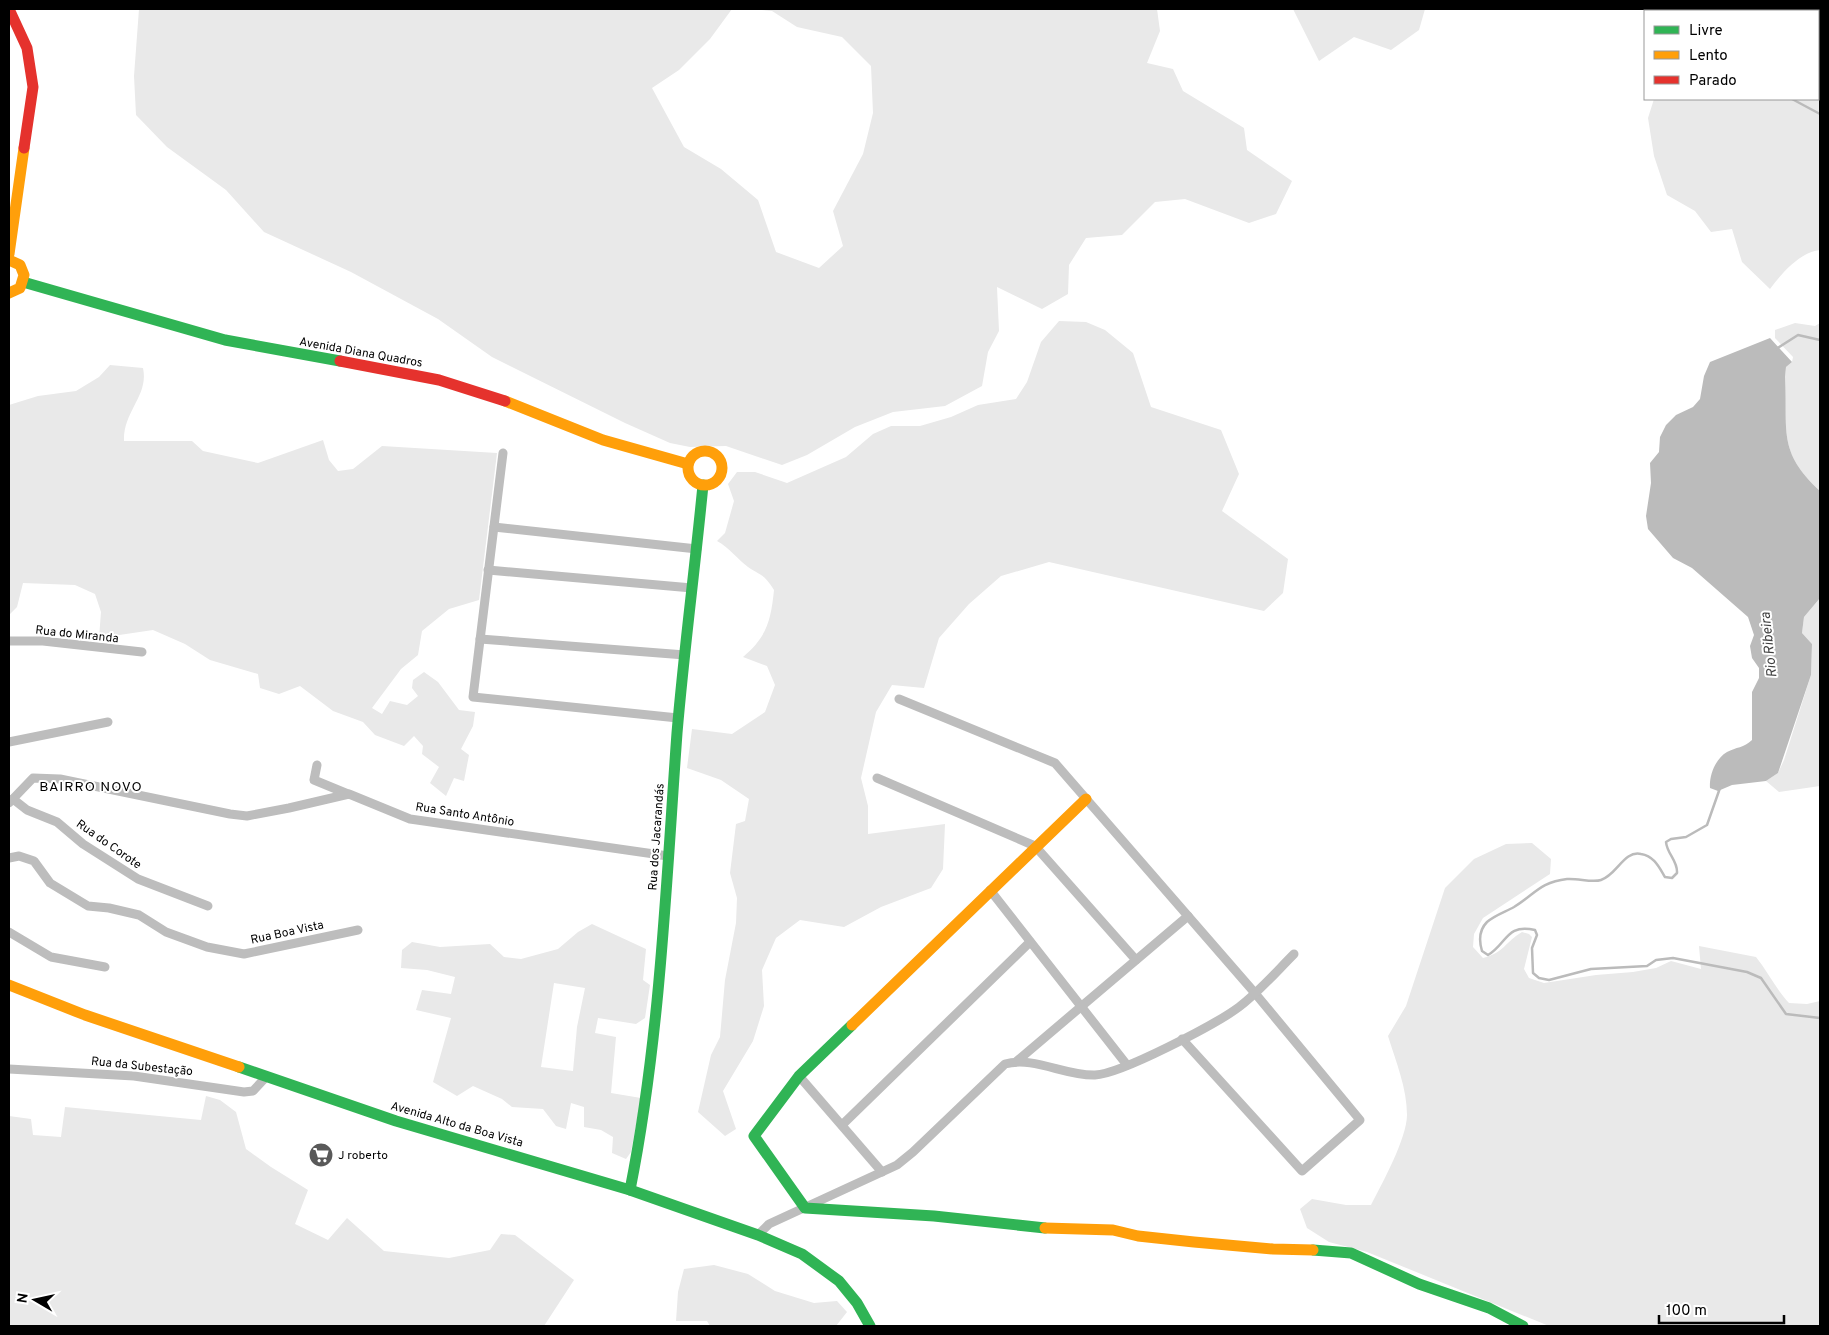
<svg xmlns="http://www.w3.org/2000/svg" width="1829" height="1335" viewBox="0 0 1829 1335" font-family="Overpass,sans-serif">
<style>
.green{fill:#e9e9e9;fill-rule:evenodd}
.water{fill:#bbb}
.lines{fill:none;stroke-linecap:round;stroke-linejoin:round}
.stream{stroke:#bbb;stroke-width:2.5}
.street{stroke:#bdbdbd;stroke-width:9}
.fast{stroke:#30b455;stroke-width:11}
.slow{stroke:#ff9f0a;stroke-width:11}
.jam{stroke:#e5322d;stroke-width:11}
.labels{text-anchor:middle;stroke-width:4;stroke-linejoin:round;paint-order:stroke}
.street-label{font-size:12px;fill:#000;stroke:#fff}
.poi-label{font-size:12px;fill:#000;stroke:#fff;text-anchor:start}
.water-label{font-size:14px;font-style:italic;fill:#3f3f3f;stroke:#fff}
.neighbourhood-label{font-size:14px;letter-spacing:1px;fill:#000;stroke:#fff}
</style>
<rect width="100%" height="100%" fill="#fff"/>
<g class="green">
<polygon points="139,9 732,9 710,39 679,70 652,88 684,147 721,169 758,200 776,252 819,268 843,246 833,211 863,154 873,113 871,66 842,37 797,27 772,11 753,9 1157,9 1160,31 1147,63 1173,69 1183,91 1244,128 1247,150 1292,181 1276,214 1249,223 1185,199 1155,202 1122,235 1086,238 1069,265 1068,294 1042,309 997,287 999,331 988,352 982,386 945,406 893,412 855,427 807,455 782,465 726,446 690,447 670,443 625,423 492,357 438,319 351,272 264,232 226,190 167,147 136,115 134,76"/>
<polygon points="1293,9 1425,9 1419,30 1391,50 1354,37 1319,61"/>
<path d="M1820 43V250C1800 252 1782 273 1770 289L1742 262 1732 229 1711 232 1695 211 1667 195 1654 156 1648 118 1654 99H1818V44Z"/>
<path d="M1059 321 1086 322 1105 330 1133 353 1151 407 1221 430 1239 474 1222 511 1288 559 1283 593 1264 611 1049 562 1001 576 969 604 939 638 924 688 892 685 876 712 861 778 868 806V834L945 824 943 869 931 888 881 907 844 927 800 920 776 938 762 970 764 1006 753 1041 723 1091 736 1129 725 1136 698 1112 711 1055 720 1037 725 980 736 923 737 898 730 873 736 824 745 821 749 799 721 780 687 768 692 729 732 734 765 712 775 685 767 666 743 657C767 637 771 620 774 590 764 574 763 577 748 567 737 559 730 548 717 541L725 533 734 501 728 484 737 472H755L787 483 846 457 873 434 891 426H920L951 417 978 405 1016 399 1027 382 1041 342Z"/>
<path d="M1795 323 1815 326 1820 323V491C1777 451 1788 431 1785 377L1786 367 1792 362 1793 357 1775 338V330Z"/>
<path d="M110 365 143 368C149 396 123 411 124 441H192L203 451 258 463 323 440 329 460 338 471 353 469 382 446 497 453 479 600 449 609 422 631 418 655 401 669 372 708 382 714 390 701 407 705 418 696 412 688 413 680 424 672 438 682 459 710 475 712 473 726 461 749 469 755 464 781 454 778 446 796 430 783 439 767 422 754 423 746 414 736 404 746 375 735 363 722 333 711 300 686 279 694 260 688 258 674 210 660 185 644 153 630 99 638 101 612 95 594 75 585 23 583 17 607 10 614 9 619V405L38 396 76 391 99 377Z"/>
<polygon points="1820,598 1820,786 1779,792 1766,781 1778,773 1784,760 1811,675 1812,644 1802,633 1804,617"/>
<path d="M1532 843 1551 859 1550 874 1483 918 1474 934 1473 947 1483 958C1504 953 1505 942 1522 932L1529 934 1532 937 1524 969 1529 978 1544 983 1596 975 1633 972 1656 968 1671 961 1701 969 1699 946 1756 957C1768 972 1776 989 1789 1003L1807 1004 1820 1001V1326H1549L1367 1252 1329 1242 1307 1228 1300 1209 1312 1199 1346 1205H1371C1382 1184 1407 1138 1407 1115 1407 1088 1396 1062 1388 1036L1406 1006 1445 888 1474 859 1506 844Z"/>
<path d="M592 924 646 949 643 980 650 985 645 1018 636 1024 598 1018 595 1033 616 1037 611 1093 641 1098 631 1152 626 1159 612 1153 613 1137 601 1130 584 1127V1107L571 1103 566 1129 556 1126 543 1109 512 1107 502 1099 473 1086 457 1096 433 1082 451 1018 416 1010 422 990 451 994 455 977 427 970 401 968 402 950 412 942 440 947 490 944 504 957 521 959 558 949 578 932ZM554 983 585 988 577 1027 573 1071 541 1067Z"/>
<polygon points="206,1096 220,1100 236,1112 246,1149 271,1167 308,1190 295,1224 328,1240 347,1218 384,1251 449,1258 490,1250 501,1234 515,1235 574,1280 544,1326 9,1326 9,1116 31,1119 33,1135 61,1137 65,1107 201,1120"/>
<polygon points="714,1265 748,1274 775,1291 814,1303 837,1301 847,1312 836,1326 710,1326 707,1321 676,1321 678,1292 684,1269"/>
</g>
<path class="water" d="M1770 338 1792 362 1786 367 1785 377C1788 431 1777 451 1820 491V598L1804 617 1802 633 1812 644 1811 675 1778 773 1766 781 1732 785 1718 791 1710 788C1709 776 1715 759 1727 752 1736 747 1744 748 1752 740V692L1759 678V668L1752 658 1750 646 1754 635 1748 617 1692 568 1673 558 1648 529 1646 516 1651 483 1650 463 1659 452 1660 437 1666 425 1676 415 1693 407 1700 399 1704 376 1710 362Z"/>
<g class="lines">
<g class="stream">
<polyline points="1771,11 1772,9"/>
<polyline points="1792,99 1820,114"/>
<polyline points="1776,349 1798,335 1820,340"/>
<path d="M1720 788 1707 825 1686 837 1671 839 1666 842C1667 854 1678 861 1677 873L1672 878 1665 877C1659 867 1654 856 1641 854 1624 850 1617 875 1601 880 1592 883 1578 878 1567 879 1540 882 1534 895 1514 907 1505 912 1495 915 1487 922 1479 930 1479 941 1482 951L1488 955C1507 944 1506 923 1535 930L1537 935 1532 948 1533 973 1539 978 1549 980 1591 969 1647 966 1656 960 1673 958 1747 972 1761 978 1786 1014 1820 1018"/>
</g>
<g class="street">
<polyline points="503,453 473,697 678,718"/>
<polyline points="494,527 697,549"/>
<polyline points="488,570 692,588"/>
<polyline points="480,639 685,655"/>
<polyline points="9,641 43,641 142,652"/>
<polyline points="899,699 1055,763 1254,992 1360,1120 1302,1171 1182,1039"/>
<polyline points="9,742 108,722"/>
<polyline points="317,765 314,780 348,794"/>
<polyline points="877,778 1035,846 1136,960"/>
<polyline points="13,799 27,810 57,822 83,844 138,879 208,906"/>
<polyline points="9,803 33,778 60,779 230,814 247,816 289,808 349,794 410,819 668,856"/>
<polyline points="9,858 19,856 34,861 50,883 88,906 109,908 139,915 166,932 207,947 244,954 358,930"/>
<polyline points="990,890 1127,1065"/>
<polyline points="9,932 51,957 105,967"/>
<polyline points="1017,1061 1188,916"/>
<polyline points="9,1069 134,1076 244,1092 253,1091 266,1077"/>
<polyline points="799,1076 882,1172"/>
<polyline points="842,1125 1030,942"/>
<path d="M758 1235 769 1224 897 1165 913 1152 1005 1064C1034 1056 1065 1076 1095 1075 1121 1074 1216 1024 1239 1007 1259 992 1277 971 1294 954"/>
</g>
<g class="fast">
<polyline points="23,282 225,340 340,361"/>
<polyline points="852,1025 799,1076 754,1136 805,1208 934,1216 1045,1228"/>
<polyline points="239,1067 396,1121 630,1190 758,1235 802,1254 839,1281 857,1303 870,1326"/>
<path d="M630 1190C660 1039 666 886 677 733 684 650 695 568 703 485"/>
<polyline points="1313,1250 1351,1253 1419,1284 1489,1308 1523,1326"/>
</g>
<g class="slow">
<polyline points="9,254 24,148"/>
<polyline points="9,260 20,265 24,275 20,288 9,293"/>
<polyline points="505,401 603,440 688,464"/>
<circle cx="705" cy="468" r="17"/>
<polyline points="9,985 85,1015 239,1067"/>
<polyline points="852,1025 1086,799"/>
<polyline points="1045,1228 1113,1230 1138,1236 1194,1242 1273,1249 1313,1250"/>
</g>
<g class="jam">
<polyline points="9,9 27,48 33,87 24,148"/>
<polyline points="340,361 439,380 505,401"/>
</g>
</g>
<defs>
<symbol id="supermarket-disc" viewBox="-11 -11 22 22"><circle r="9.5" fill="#595959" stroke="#fff"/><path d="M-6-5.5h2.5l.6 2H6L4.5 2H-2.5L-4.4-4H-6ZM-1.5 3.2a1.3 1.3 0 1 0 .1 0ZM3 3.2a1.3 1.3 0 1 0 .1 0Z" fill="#fff"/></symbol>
</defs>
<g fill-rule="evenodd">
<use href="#supermarket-disc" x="307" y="1141" width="28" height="28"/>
</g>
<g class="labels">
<g class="street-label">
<text transform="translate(361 352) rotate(10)" y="4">Avenida Diana Quadros</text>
<text transform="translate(77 634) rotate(6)" y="4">Rua do Miranda</text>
<text transform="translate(465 814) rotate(9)" y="4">Rua Santo Antônio</text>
<text transform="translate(656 837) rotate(-86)" y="4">Rua dos Jacarandás</text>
<text transform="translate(109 844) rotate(35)" y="4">Rua do Corote</text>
<text transform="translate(287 932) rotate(-12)" y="4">Rua Boa Vista</text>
<text transform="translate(142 1066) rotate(6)" y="4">Rua da Subestação</text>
<text transform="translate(457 1124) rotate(16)" y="4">Avenida Alto da Boa Vista</text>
</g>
<g class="poi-label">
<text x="338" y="1159">J roberto</text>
</g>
<g class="water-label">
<text transform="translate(1768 645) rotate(-96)" y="5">Rio Ribeira</text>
</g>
<g class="neighbourhood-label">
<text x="91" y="791">BAIRRO NOVO</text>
</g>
</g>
<rect width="1829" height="1335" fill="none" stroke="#000000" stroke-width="20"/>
<rect x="1644" y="10" width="175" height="90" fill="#ffffff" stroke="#999999"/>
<rect x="1654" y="26" width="25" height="8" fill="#30b455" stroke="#999999"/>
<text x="1689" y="35" font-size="15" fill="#000000">Livre</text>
<rect x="1654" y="51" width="25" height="8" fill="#ff9f0a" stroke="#999999"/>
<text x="1689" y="60" font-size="15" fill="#000000">Lento</text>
<rect x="1654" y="76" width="25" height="8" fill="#e5322d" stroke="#999999"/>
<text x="1689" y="85" font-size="15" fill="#000000">Parado</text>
<g transform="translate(35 1300) rotate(279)" stroke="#ffffff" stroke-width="4" paint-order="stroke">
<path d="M0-4L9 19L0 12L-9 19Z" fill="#000000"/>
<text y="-8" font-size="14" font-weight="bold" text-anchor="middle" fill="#000000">N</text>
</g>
<path d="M1659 1315v8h125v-8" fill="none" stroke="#000000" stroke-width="2.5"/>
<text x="1666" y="1315" font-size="15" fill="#000000" stroke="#ffffff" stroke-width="4" paint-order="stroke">100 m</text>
</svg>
